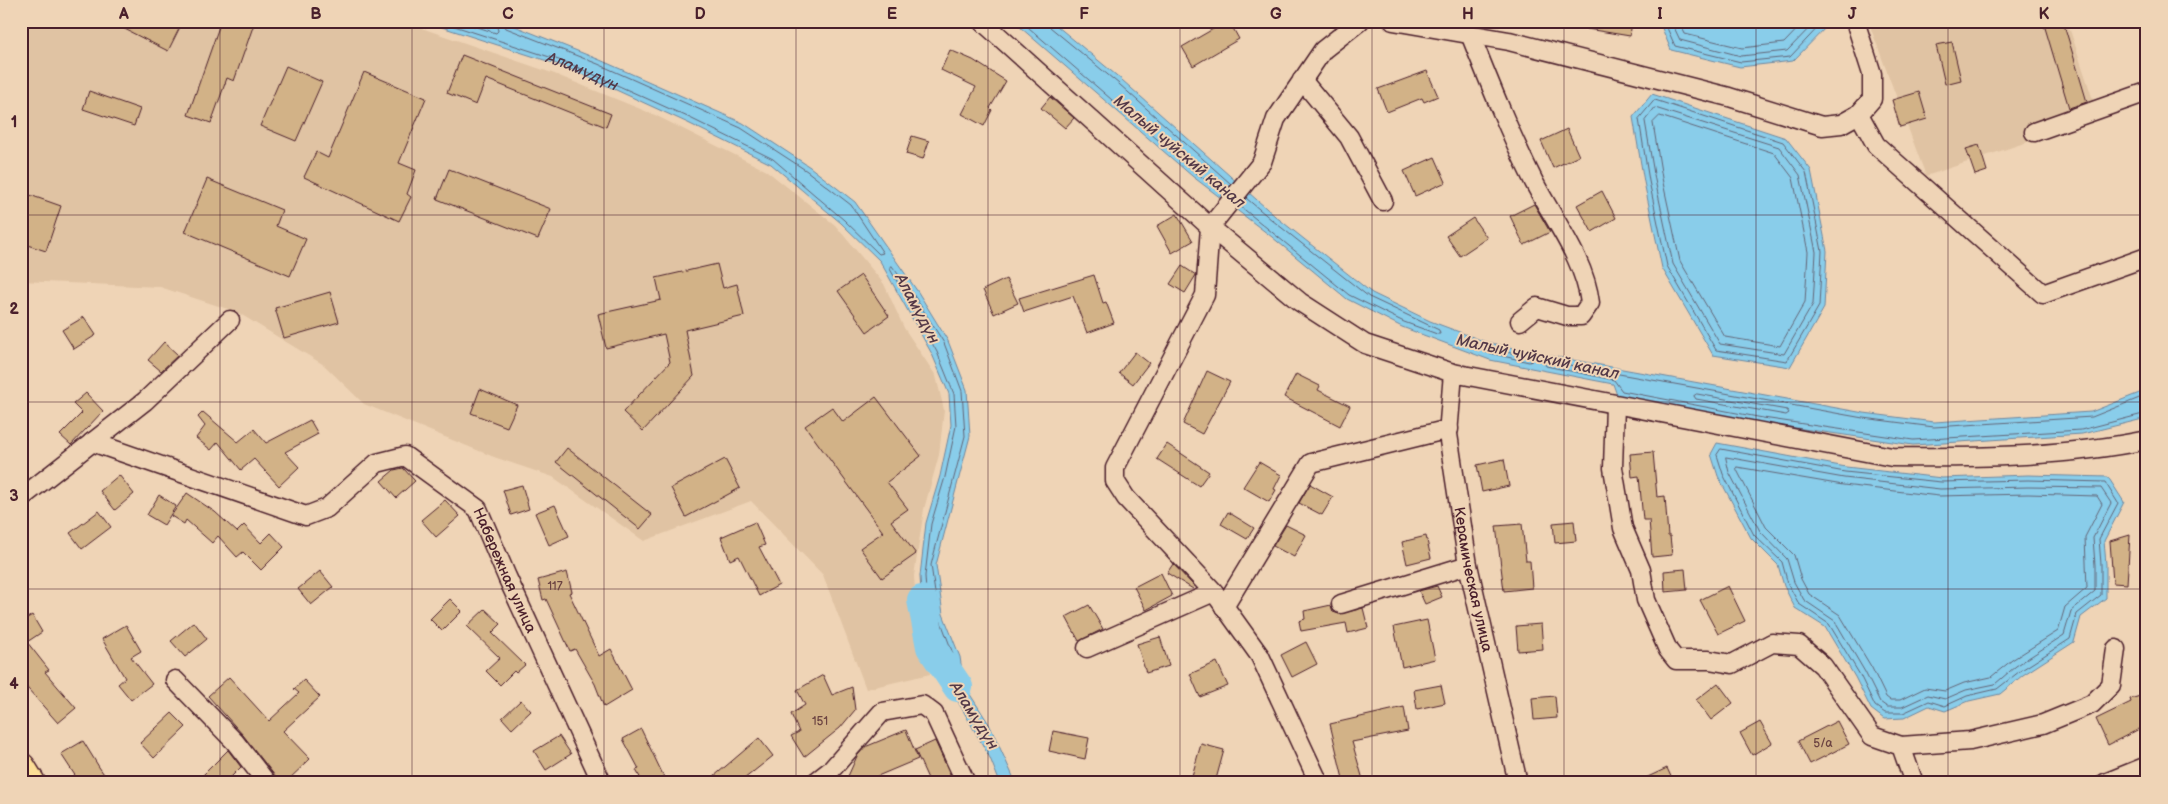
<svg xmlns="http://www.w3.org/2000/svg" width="2168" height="804" viewBox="0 0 2168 804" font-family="'Balsamiq Sans',sans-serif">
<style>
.built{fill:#e0c3a3}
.water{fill:#89cdea;stroke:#70879e}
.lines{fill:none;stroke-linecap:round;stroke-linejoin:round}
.shore{stroke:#636577;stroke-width:1}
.river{stroke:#89cdea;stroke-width:30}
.building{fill:#d2b287;stroke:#4a1f2b}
.minor-casing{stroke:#4a1f2b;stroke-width:21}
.primary-casing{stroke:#4a1f2b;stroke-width:31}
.minor{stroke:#efd4b6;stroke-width:18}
.primary{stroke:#fcde96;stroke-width:28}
.grid{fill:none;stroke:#4a1f2b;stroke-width:1;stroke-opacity:0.55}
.labels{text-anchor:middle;stroke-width:4;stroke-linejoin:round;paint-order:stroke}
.number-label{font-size:12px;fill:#6c4442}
.street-label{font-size:15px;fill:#4a1f2b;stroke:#efd4b6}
.water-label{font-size:16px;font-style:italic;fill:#533948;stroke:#efd4b6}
.neatline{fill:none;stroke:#4a1f2b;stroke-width:2}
.grid-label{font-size:16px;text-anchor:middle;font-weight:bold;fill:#4a1f2b}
</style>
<rect width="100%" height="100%" fill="#efd4b6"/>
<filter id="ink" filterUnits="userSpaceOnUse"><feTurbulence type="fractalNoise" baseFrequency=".02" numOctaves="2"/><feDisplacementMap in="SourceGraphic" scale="10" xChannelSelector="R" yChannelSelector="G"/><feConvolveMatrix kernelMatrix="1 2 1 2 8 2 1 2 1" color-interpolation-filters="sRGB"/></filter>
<g filter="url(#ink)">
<g class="built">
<polygon points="21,21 401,21 552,73 655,115 767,171 835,225 884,284 904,328 936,376 944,410 939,455 924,509 914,576 918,633 930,674 866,689 823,575 751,501 644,541 553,477 494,457 364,404 324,365 237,312 160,287 21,281"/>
<polygon points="1868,21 2067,21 2099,118 1926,176"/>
</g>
<g class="water">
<polygon points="423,21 502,21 600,60 743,123 810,167 855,202 918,292 948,341 967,390 970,436 936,565 943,614 960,657 964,685 989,724 1016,783 1000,783 990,758 947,682 923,625 920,576 926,523 940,476 951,425 949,394 932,354 880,261 841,223 771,164 688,123 566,67"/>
<polygon points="1013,21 1051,21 1122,80 1275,216 1372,293 1430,321 1486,342 1540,354 1864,413 1934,422 2091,412 2147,390 2147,418 2082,434 1913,445 1762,423 1617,395 1613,384 1490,360 1402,327 1347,299 1272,237 1192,176"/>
<polygon points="1659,21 1831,21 1831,22 1793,61 1740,67 1671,50"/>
<polygon points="1652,94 1786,138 1811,170 1827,251 1824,308 1790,367 1713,355 1662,268 1644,182 1633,117"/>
<polygon points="1717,443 1846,467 1942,478 2028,475 2108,477 2124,502 2104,541 2106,564 2106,598 2081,617 2074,642 2023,675 2000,694 1969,701 1945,711 1929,706 1904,718 1884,719 1871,709 1855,677 1825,627 1795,608 1784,586 1778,565 1751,538 1718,476 1711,454"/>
</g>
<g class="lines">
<g class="shore">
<path id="s1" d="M439 21 568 63 690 118 773 159 844 220 879 254 883 253 851 205 807 171 741 128 598 64 506 28 502 21"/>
<polyline points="459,21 496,33 498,31 496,21"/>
<polyline points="1021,21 1195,172 1224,193"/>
<polyline points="1048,21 1050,27 1119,84 1231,184"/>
<polyline points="1664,21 1675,46 1741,62 1790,57 1824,21"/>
<polyline points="1671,21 1680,40 1741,56 1787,51 1816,21"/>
<polyline points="1679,21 1685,34 1742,48 1784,43 1805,21"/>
<polygon points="1655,100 1783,142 1806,172 1822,251 1819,306 1787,361 1716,350 1667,266 1649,181 1639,119"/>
<polygon points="1655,108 1779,147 1800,175 1816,252 1813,304 1784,354 1720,344 1673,264 1655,180 1645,121"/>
<polygon points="1660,116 1774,153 1793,178 1808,252 1805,302 1780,346 1725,337 1680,261 1662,178 1653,123"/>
<polyline points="1240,206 1349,295 1404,322 1437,334 1440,334 1439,330 1369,297 1272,220 1246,198"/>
<polygon points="892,266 913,294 944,343 962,391 965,436 931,565 938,614 955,659 958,681 956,684 952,679 928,624 925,576 931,524 945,477 956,426 954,394 937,352 890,269"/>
<polygon points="1487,348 1530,357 1532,361 1529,362 1485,352 1484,349"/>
<polygon points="1697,394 1787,410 1789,413 1786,415 1696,399 1694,396"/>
<polyline points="2147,395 2092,417 1934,427 1863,418 1547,361 1544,363 1546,366 1614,380 1622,391 1763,418 1913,440 2081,430 2147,413"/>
<polygon points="1721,449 1845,472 1941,482 2028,480 2105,482 2118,503 2099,539 2101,564 2101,595 2077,614 2070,639 2020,671 1997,689 1967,696 1945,706 1929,701 1903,713 1885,713 1875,706 1860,675 1829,624 1799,604 1788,584 1782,562 1754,535 1723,474 1717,455"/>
<polygon points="1726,457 1844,478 1940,489 2028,487 2101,488 2111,503 2093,538 2095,565 2095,591 2071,611 2064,635 2016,666 1995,684 1966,690 1945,699 1928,695 1902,707 1887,707 1880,702 1865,672 1835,621 1804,600 1794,582 1787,559 1760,531 1729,472"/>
<polygon points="1737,467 1843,485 1939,496 2028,494 2097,496 2102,504 2085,537 2087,588 2065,607 2058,631 2012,660 1991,677 1964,683 1945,691 1925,688 1900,700 1890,700 1886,697 1872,668 1840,615 1809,594 1801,579 1794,555 1766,527 1737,470"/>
<polygon points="972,711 975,711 988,735 987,738 984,737 970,713"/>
</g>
<polyline class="river" points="922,600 931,647 958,687"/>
</g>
<g class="building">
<polygon points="109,21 183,21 168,51"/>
<polygon points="221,21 255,21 234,81 227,78 211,123 188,115"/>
<polygon points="1227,21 1229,21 1239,39 1193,66 1182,47"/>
<polygon points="1588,21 1632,21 1630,36 1587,29"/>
<polygon points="2043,21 2063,21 2087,102 2069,108"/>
<polygon points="1952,42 1961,80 1945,84 1936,45"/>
<polygon points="950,50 973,60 1006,81 990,108 992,110 984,126 962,114 976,87 941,70"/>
<polygon points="462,55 611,114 606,127 486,79 476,105 447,93"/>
<polygon points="286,66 322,82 296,141 260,126"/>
<polygon points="1427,71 1438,96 1424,102 1422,98 1387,112 1378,89"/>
<polygon points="364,72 426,98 399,163 416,170 407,194 411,197 399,221 304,177 316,152 328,158"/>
<polygon points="89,91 140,109 134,126 83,109"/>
<polygon points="1919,92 1927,119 1900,127 1892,100"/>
<polygon points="1050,97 1074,118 1065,128 1041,108"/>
<polygon points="1567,129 1579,156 1553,168 1541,141"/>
<polygon points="912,136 929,141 923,159 906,154"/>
<polygon points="1979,145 1987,171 1975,175 1966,149"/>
<polygon points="1435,157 1446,182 1415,196 1404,171"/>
<polygon points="449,169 551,209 538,239 437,199"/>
<polygon points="207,179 282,210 276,226 306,239 290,276 185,232"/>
<polygon points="1602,191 1616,218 1592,232 1577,205"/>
<polygon points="27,194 61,206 46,251 21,243 21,211"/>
<polygon points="1534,204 1550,232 1524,245 1510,216"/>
<polygon points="1177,214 1193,241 1172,253 1157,226"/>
<polygon points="1473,218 1487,238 1460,256 1446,236"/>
<polygon points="717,264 723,288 737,284 744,316 685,330 694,376 643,431 623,412 670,362 664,334 606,348 598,314 661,300 656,278"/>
<polygon points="1182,266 1196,275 1185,293 1170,284"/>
<polygon points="861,275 889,316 867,332 838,291"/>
<polygon points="1094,275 1103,303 1106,302 1114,323 1087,333 1073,296 1024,312 1019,298"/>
<polygon points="1006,279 1018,303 994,314 983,290"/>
<polygon points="330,292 339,322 284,338 275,308"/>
<polygon points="84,317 96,335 74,349 62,330"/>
<polygon points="164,342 178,355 161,371 148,360"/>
<polygon points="1135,352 1149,363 1133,384 1119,373"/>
<polygon points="1207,371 1230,382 1202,434 1183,424"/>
<polygon points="1296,374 1320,386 1318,390 1350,406 1340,426 1284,397"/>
<polygon points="480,389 517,405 507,427 471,413"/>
<polygon points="86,393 103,411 71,445 60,435 82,413 73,404"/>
<polygon points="876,397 921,456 887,482 908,509 891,521 916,554 882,578 860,548 883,532 805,426 832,407 843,422"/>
<polygon points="203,412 238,442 254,429 266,443 310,420 318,434 285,452 299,467 279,486 254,459 241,470 218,442 211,450 196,438 205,426 198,417"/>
<polygon points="1167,444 1209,472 1199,486 1157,459"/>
<polygon points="567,448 652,515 640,529 556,462"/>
<polygon points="1653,452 1657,497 1665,496 1668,536 1670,536 1672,555 1652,557 1649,520 1643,520 1639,476 1632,477 1630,454"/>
<polygon points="725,459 740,488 686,517 671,488"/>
<polygon points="1504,459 1509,486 1482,492 1477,465"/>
<polygon points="1259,462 1281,475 1274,489 1276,490 1269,502 1243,487"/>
<polygon points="403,468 415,481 396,498 381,481 394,470"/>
<polygon points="119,475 134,494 115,510 100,491"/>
<polygon points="1310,484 1333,497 1322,515 1299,503"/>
<polygon points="522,485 529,509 511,515 503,490"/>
<polygon points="187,493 215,512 237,532 244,525 261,543 271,533 284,547 261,570 243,552 237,557 218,536 212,543 186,520 184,524 171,516"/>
<polygon points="159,495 176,506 164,525 147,515"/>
<polygon points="445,500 460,516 436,537 421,520"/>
<polygon points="555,505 569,536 549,545 535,513"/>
<polygon points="99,511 111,527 82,549 70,533"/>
<polygon points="1228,512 1254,528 1247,539 1221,524"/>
<polygon points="1574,521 1576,541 1555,543 1553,523"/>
<polygon points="755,522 765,545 759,547 779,585 759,596 739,556 730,560 721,537"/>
<polygon points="1522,524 1526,561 1530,561 1532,588 1504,591 1496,526"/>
<polygon points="1286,525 1306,535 1294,557 1273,546"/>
<polygon points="2130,535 2127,584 2113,583 2110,541"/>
<polygon points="1426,536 1431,558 1407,564 1402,542"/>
<polygon points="1173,564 1194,586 1193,589 1167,573"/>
<polygon points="1685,569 1687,590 1665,592 1664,571"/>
<polygon points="320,571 333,587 311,605 298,589"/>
<polygon points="567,572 572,592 569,593 599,656 611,649 632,690 604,707 595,684 575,649 570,651 546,599 543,600 538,580"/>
<polygon points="1161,573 1172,596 1146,610 1134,587"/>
<polygon points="1437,586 1442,597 1425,604 1419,591"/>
<polygon points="1728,586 1745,621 1718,634 1700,600"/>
<polygon points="450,599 462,611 442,631 430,619"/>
<polygon points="1089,605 1103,629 1079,641 1066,617"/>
<polygon points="1331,605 1333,612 1339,614 1363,608 1368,628 1348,633 1346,623 1301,631 1299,621 1305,619 1304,611"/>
<polygon points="485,609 501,624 492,633 525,665 516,673 514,671 500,685 486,671 500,658 467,626"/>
<polygon points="32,615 42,632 27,642 49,670 45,672 76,708 58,723 21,681 21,622"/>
<polygon points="1427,620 1435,659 1402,667 1394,627"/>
<polygon points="194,622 207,639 185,657 171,641"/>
<polygon points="1541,624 1543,649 1518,651 1516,626"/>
<polygon points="126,625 141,651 131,657 152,684 131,700 118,684 125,678 102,639"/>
<polygon points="1160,637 1169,666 1146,673 1137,644"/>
<polygon points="1306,642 1317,664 1292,677 1281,655"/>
<polygon points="1217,662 1228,686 1200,697 1190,674"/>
<polygon points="823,675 832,695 852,687 855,710 840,728 804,757 791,736 799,732 791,714 805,705 797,690"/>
<polygon points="229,677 269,721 299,693 294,689 304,680 320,697 283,731 310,759 285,783 282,783 275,776 243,735 208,696"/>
<polygon points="1718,683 1733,703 1711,720 1696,700"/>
<polygon points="1441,685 1445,703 1417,709 1414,690"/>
<polygon points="2147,694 2147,725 2108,745 2096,719 2131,702 2130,699"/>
<polygon points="1555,696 1557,718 1534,720 1532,698"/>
<polygon points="521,700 531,711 512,729 502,718"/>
<polygon points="1404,707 1408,731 1352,742 1364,783 1344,783 1330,724"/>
<polygon points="172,713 186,727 154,758 140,743"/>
<polygon points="1837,721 1849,744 1810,764 1798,741"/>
<polygon points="1760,722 1772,743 1752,755 1740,733"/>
<polygon points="641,729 664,777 653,783 643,783 636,770 639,769 623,739"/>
<polygon points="906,730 918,759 861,783 845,783 857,756 865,747"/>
<polygon points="1053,731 1089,738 1085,759 1049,751"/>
<polygon points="559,736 571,754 546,770 534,751"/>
<polygon points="759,738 773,756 739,783 706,783"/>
<polygon points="83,741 99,767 110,783 80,783 61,754"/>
<polygon points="935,741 954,783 930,783 915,750"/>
<polygon points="1201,744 1224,750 1215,783 1190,783"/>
<polygon points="228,750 241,767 225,783 212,783 203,775"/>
<polygon points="1667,768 1674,783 1635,783"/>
</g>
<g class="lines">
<defs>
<g id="minor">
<path d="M982 21 1210 227 1300 302 1365 344 1453 373 1892 457C1976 458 2064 457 2147 440"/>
<polyline points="1393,21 1509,41 1729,97 1822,126 1841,124 1859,114 1872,99 1872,74 1855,21"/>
<path d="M1470 34C1490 84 1510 134 1534 182 1554 221 1585 260 1590 303L1581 316H1567L1537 307 1520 321"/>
<polyline points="1302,80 1349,137 1383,201"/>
<polyline points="1859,114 1876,145 2043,294 2147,257"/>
<polyline points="2034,132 2147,92"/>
<path id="s2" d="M1453 373 1448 434 1468 565 1518 783"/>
<polyline points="1615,405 1613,468 1623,528 1641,570 1646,600 1668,650 1676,660 1709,660 1732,664 1772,643 1799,645 1823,666 1872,736 1901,746 1914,783"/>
<path id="s3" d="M92 442 306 516 327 508 377 463 405 456 478 509 507 577 602 783"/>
<polyline points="21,498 145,401 230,320"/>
<polyline points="1341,604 1468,565"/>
<polyline points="1224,607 1311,463 1449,429"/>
<polyline points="1087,648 1214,592"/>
<polyline points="175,680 235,742 267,783"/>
<polyline points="1901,746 1970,741 2043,724 2092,704 2111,685 2116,649"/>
<polyline points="814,783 832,769 882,712 922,705 934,714 966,783"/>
<polyline points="1319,783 1260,656 1214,592 1126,498 1115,481 1115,468 1205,295 1210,227 1262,162 1276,119 1323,50 1360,21"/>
<polyline points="2105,783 2147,766"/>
</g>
<polyline id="primary" points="21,767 31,783"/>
</defs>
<use href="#minor" class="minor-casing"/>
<use href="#primary" class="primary-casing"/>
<use href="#minor" class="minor"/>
<use href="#primary" class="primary"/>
</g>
</g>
<path class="grid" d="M220 21V783M412 21V783M604 21V783M796 21V783M988 21V783M1180 21V783M1372 21V783M1564 21V783M1756 21V783M1948 21V783M21 215H2147M21 402H2147M21 589H2147"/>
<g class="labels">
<g class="number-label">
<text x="555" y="590">117</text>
<text x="820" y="725">151</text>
<text x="1823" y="747">5/а</text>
</g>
<g class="street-label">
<text dy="5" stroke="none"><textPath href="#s3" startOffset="502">Набережная улица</textPath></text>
<text dy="5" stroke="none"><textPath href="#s2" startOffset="209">Керамическая улица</textPath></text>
</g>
<g class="water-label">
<text dy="6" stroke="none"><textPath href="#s1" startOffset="152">Аламүдүн</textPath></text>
<text transform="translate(1180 151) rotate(40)" y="6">Малый чуйский канал</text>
<text transform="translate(918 308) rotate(62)" y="6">Аламүдүн</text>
<text transform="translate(1538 356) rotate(12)" y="6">Малый чуйский канал</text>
<text transform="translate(975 715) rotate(58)" y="6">Аламүдүн</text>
</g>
</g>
<rect width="2168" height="804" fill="none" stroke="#efd4b6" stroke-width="55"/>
<rect x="28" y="28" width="2112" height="748" class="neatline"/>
<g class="grid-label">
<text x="124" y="19">A</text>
<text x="316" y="19">B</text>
<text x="508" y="19">C</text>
<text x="700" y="19">D</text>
<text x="892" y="19">E</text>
<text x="1084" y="19">F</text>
<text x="1276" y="19">G</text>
<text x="1468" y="19">H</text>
<text x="1660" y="19">I</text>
<text x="1852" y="19">J</text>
<text x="2044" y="19">K</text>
<text x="14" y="127">1</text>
<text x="14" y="314">2</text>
<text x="14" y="501">3</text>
<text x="14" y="689">4</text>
</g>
</svg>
